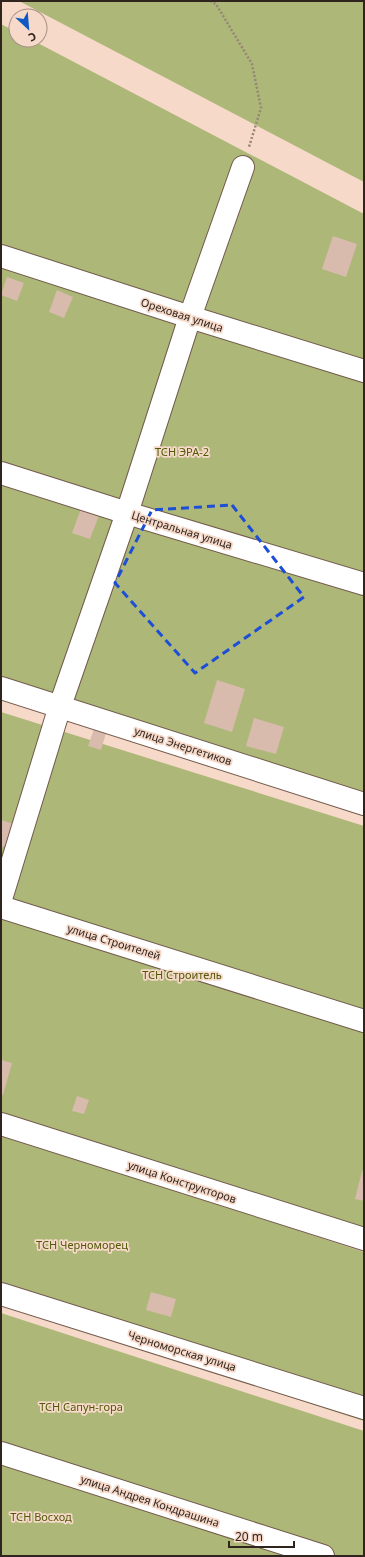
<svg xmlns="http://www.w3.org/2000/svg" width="365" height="1557" viewBox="0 0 365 1557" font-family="'Noto Sans',sans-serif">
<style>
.green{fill:#adb778}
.building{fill:#d8bbac}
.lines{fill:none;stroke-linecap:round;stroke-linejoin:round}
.minor-casing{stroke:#735a4c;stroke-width:24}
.path{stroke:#988478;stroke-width:2.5;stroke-dasharray:2 2;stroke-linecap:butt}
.minor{stroke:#fff;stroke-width:22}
.marked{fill:none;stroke:#1d4ed8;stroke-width:3;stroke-dasharray:8 5;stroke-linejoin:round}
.labels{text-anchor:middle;stroke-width:3.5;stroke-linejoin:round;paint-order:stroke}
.street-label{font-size:11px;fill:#2f241e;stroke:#f6d9c9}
.park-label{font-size:11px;fill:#515908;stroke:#f6d9c9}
</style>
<rect width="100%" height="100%" fill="#f6d9c9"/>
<g class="green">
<polygon points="19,1 364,1 364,182"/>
<polygon points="1,24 16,32 16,40 32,40 364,214 364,803 1,690"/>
<polygon points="1,712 364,826 364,1244 1,1125"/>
<polygon points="1,1134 364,1252 364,1421 1,1303"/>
<polygon points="1,1313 364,1431 364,1556 335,1556 1,1449"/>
<polygon points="1,1462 294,1556 1,1556"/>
</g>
<g class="building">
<polygon points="333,236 357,244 346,277 322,269"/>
<polygon points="7,277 24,283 17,301 1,295"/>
<polygon points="57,290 73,297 64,318 49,312"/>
<polygon points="83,503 101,510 90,539 72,533"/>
<polygon points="217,680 245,689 232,732 204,723"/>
<polygon points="254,718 284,727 276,754 246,746"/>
<polygon points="94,729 106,733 101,750 88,746"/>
<polygon points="1,820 17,825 10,848 3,846 1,851"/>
<polygon points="1,1060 12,1063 3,1095 1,1095"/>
<polygon points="77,1096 89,1100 84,1114 72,1111"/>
<polygon points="362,1171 364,1171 364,1201 355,1199"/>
<polygon points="151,1292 176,1299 171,1317 146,1310"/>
</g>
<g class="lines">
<defs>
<g id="minor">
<polyline points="1,256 190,317 364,371"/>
<polyline points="1,473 127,513 364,584"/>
<polyline points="1,688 364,804"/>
<polyline points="1,899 60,706 127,513 190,317 243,167"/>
<polyline points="1,907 364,1021"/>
<polyline points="1,1124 364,1239"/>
<polyline points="1,1294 364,1408"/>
<polyline points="1,1453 323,1556"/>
</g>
</defs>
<use href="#minor" class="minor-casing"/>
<polyline class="path" points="210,1 216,4 252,64 261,108 249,147"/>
<use href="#minor" class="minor"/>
</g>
<path class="marked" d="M232 505 304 597 195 673 115 583 152 510Z"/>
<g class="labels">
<g class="street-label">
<text transform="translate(182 315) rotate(18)" y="4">Ореховая улица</text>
<text transform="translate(182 530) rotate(17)" y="4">Центральная улица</text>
<text transform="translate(183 746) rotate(18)" y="4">улица Энергетиков</text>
<text transform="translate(114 942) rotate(17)" y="4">улица Строителей</text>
<text transform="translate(182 1182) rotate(18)" y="4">улица Конструкторов</text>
<text transform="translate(182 1351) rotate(17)" y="4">Черноморская улица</text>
<text transform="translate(150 1501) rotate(18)" y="4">улица Андрея Кондрашина</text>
</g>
<g class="park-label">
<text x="182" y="456">ТСН ЭРА-2</text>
<text x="182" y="979">ТСН Строитель</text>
<text x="82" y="1249">ТСН Черноморец</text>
<text x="81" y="1411">ТСН Сапун-гора</text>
<text x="41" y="1521">ТСН Восход</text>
</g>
</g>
<rect width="365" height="1557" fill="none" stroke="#2f241e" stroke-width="4"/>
<g transform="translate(28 28) rotate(154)"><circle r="19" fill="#f6d9c9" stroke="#a69185"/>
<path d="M0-3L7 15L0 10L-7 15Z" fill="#1058c2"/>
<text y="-6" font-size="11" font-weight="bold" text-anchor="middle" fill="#2f241e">С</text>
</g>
<path d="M229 1541v6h65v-6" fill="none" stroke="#2f241e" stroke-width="2"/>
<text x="235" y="1541" font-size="12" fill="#2f241e" stroke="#f6d9c9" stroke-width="3" paint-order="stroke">20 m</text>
</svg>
